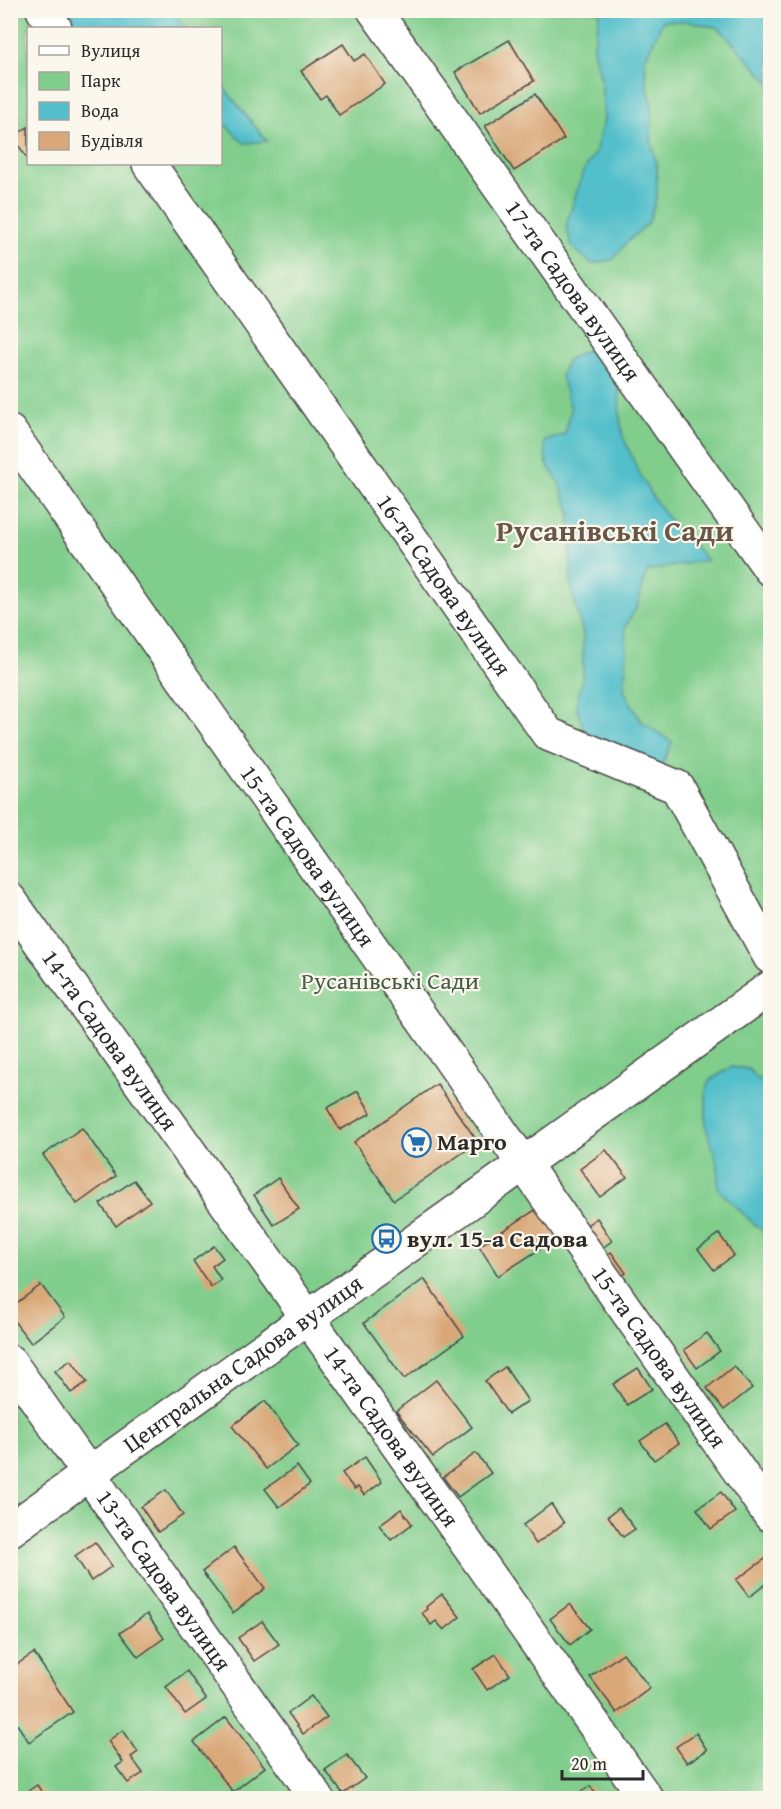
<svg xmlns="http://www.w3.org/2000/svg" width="781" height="1809" viewBox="0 0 781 1809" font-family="'Gentium Book Plus',serif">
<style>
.green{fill:#80cd8c;stroke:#567c5c;stroke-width:1.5;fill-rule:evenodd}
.water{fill:#52bfcb;stroke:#3e757b;stroke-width:1.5}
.building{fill:#d9a778}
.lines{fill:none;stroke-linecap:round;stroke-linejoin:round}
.minor-casing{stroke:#494845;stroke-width:36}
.major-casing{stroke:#494845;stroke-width:36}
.minor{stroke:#fff;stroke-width:33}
.major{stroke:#fff;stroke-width:33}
.labels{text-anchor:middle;stroke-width:4.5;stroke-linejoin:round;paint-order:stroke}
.street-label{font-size:24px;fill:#2b2b2b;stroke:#fbf7ec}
.park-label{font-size:24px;fill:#445c48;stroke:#fbf7ec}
.poi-label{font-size:24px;font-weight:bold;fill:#2b2b2b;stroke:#fbf7ec;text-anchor:start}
.district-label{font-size:30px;font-weight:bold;fill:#685646;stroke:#fbf7ec}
</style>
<rect width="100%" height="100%" fill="#fbf7ec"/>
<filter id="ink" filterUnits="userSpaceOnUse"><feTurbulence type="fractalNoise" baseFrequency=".0167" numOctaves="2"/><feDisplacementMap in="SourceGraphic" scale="12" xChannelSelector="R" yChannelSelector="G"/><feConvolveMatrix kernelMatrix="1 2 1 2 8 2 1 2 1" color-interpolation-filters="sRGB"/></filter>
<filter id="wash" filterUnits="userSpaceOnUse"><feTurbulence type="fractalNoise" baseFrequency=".008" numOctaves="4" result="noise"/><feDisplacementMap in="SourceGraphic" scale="24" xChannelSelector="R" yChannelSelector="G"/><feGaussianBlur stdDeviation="1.35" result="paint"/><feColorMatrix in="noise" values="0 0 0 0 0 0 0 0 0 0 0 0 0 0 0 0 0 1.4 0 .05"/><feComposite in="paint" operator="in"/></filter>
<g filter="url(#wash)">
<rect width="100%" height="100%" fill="#f2edd6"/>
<path class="green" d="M11 11H770V1798H11ZM28 28H220V164H28Z"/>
<g class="water">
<polygon points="61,11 174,11 185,28 72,28"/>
<polygon points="600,11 770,11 770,83 719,28 687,21 663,21 645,59 646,82 652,104 651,139 657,168 657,195 649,222 625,244 614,259 592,264 572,247 566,226 583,172 595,154 604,119 601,79 593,50"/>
<polygon points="220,84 221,84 267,141 244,143 227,126 221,126"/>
<polygon points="594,347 619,389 620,419 623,437 640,475 654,499 666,516 707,560 647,571 637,607 625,627 627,651 624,691 641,721 672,742 659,772 585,734 576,706 583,675 583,634 571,587 570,511 559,483 547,464 544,442 565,434 571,409 561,376 568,359"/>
<polygon points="731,1067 748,1069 770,1090 770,1236 755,1225 718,1189 718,1166 706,1127 706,1093 709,1081"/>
</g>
<g id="blocks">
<g class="building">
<polygon points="509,40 534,81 480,113 455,72"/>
<polygon points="343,44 354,61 365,54 385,84 339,115 326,95 320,99 301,71"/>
<polygon points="535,94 564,139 514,171 485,126"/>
<polygon points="28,127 28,160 13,137"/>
<polygon points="437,1084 478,1142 394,1200 354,1142"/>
<polygon points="358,1091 371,1113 340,1130 327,1108"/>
<polygon points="82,1128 116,1176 77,1204 43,1155"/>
<polygon points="606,1150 627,1177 600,1197 580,1169"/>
<polygon points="278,1178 299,1209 274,1225 254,1195"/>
<polygon points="134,1180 150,1201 116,1226 100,1204"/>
<polygon points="543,1205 562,1235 498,1276 479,1246"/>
<polygon points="597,1218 612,1241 599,1250 584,1227"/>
<polygon points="719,1234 734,1255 714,1270 698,1249"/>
<polygon points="214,1246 223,1258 212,1266 221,1280 211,1287 193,1261"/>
<polygon points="611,1252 626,1273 615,1281 601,1259"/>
<polygon points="424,1279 464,1336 404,1379 364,1323"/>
<polygon points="41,1285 65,1317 31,1343 10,1316 10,1308"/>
<polygon points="707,1333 720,1351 697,1368 684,1350"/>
<polygon points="71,1360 87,1382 71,1393 55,1371"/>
<polygon points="734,1366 752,1388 724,1410 707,1388"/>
<polygon points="505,1367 528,1401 508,1414 485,1381"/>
<polygon points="638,1368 652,1389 627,1405 613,1384"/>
<polygon points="436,1380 472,1427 433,1457 396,1411"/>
<polygon points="265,1401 298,1445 266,1469 232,1426"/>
<polygon points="665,1424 679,1443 654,1460 640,1441"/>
<polygon points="770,1450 770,1466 763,1457"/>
<polygon points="476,1453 491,1473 458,1497 443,1477"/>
<polygon points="365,1457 382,1482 364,1495 358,1487 354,1489 342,1473"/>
<polygon points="297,1466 310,1484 279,1507 265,1489"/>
<polygon points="166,1490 183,1515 158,1532 141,1507"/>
<polygon points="721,1492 735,1512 711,1529 697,1509"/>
<polygon points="551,1504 564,1523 536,1544 523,1525"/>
<polygon points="619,1508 635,1529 623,1537 608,1516"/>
<polygon points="401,1509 412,1524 391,1540 379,1525"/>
<polygon points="95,1542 112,1566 91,1581 75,1556"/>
<polygon points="234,1547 265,1588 233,1613 202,1572"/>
<polygon points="765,1559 770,1566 770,1581 749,1597 736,1580"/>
<polygon points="442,1594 460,1617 444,1630 436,1621 431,1625 422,1613 427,1609 426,1607"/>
<polygon points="570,1604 590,1629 570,1645 550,1619"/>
<polygon points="147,1614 164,1638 138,1657 120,1633"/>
<polygon points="262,1621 279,1644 254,1661 238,1638"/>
<polygon points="34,1653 73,1712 29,1742 10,1714 10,1684 13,1682 10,1678 10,1669"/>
<polygon points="623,1653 650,1688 617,1713 590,1677"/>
<polygon points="496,1654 510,1675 487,1690 473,1669"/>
<polygon points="187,1671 206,1699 185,1714 166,1687"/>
<polygon points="311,1696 327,1717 303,1734 288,1713"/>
<polygon points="226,1717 265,1767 233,1792 194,1742"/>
<polygon points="123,1730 138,1752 131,1757 143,1773 128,1783 116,1767 123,1762 108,1741"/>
<polygon points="696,1733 707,1750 687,1763 676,1747"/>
<polygon points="347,1755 365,1778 343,1794 325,1770"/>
<polygon points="37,1785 46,1798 20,1798 19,1797"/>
<polygon points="590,1786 599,1798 572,1798"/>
</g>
</g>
</g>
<g filter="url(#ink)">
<use href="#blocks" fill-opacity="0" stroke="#494845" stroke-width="1.5"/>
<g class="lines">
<defs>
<g id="minor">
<polyline points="43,10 55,28"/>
<path id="s1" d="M374 10 770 569"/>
<path id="s2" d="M149 164 548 734 677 787 770 957"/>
<path id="s3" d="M10 432 770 1515"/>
<path id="s4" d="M10 900 308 1318 646 1798"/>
<path id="s5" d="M10 1362 317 1798"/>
</g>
<g id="major">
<path id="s6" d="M10 1530 770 988"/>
</g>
</defs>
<use href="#minor" class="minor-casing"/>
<use href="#major" class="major-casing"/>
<use href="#minor" class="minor"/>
<use href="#major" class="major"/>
</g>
</g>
<defs>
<symbol id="supermarket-ring" viewBox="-11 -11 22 22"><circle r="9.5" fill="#fbf7ec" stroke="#1f6fb2" stroke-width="1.5"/><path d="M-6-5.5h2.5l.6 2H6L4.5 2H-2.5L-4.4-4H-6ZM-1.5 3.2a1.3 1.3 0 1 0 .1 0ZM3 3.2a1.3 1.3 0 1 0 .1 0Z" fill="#1f6fb2"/></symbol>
<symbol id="bus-ring" viewBox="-11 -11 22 22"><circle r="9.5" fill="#fbf7ec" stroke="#1f6fb2" stroke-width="1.5"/><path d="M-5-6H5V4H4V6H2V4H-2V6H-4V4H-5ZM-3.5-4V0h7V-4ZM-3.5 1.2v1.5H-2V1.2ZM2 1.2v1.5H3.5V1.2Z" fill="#1f6fb2"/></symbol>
</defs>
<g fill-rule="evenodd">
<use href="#supermarket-ring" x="400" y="1126" width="33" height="33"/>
<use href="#bus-ring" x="370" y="1222" width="33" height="33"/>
</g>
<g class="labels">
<g class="street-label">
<text dy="8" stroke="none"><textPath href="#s1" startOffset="344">17-та Садова вулиця</textPath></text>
<text dy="8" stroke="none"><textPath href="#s2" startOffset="514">16-та Садова вулиця</textPath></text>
<text dy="8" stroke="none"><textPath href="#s3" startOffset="518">15-та Садова вулиця</textPath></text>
<text dy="8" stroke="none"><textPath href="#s4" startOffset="172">14-та Садова вулиця</textPath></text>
<text dy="8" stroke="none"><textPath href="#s3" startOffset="1130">15-та Садова вулиця</textPath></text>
<text dy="8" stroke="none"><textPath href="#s6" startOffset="286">Центральна Садова вулиця</textPath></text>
<text dy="8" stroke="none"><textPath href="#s4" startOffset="658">14-та Садова вулиця</textPath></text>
<text dy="8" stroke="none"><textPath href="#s5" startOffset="267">13-та Садова вулиця</textPath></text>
</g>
<g class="park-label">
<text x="390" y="989">Русанівські Сади</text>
</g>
<g class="poi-label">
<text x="437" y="1150">Марго</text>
<text x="407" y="1247">вул. 15-а Садова</text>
</g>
<g class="district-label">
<text x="615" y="541">Русанівські Сади</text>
</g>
</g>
<rect width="781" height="1809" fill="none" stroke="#fbf7ec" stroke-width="36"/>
<rect x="27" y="27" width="195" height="138" fill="#fbf7ec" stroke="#a8a59f" stroke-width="1.5"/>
<rect x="39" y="46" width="30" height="9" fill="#ffffff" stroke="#a8a59f" stroke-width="1.5"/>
<text x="81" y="57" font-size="18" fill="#2b2b2b">Вулиця</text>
<rect x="39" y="72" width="30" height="18" fill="#80cd8c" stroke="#a8a59f" stroke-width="1.5"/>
<text x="81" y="87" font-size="18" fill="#2b2b2b">Парк</text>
<rect x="39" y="102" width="30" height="18" fill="#52bfcb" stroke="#a8a59f" stroke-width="1.5"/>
<text x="81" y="117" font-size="18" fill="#2b2b2b">Вода</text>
<rect x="39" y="132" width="30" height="18" fill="#d9a778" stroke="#a8a59f" stroke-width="1.5"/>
<text x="81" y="147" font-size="18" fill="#2b2b2b">Будівля</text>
<path d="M562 1770v9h81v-9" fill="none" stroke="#2b2b2b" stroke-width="3"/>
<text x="571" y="1770" font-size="18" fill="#2b2b2b" stroke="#fbf7ec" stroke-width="4.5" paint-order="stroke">20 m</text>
</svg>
